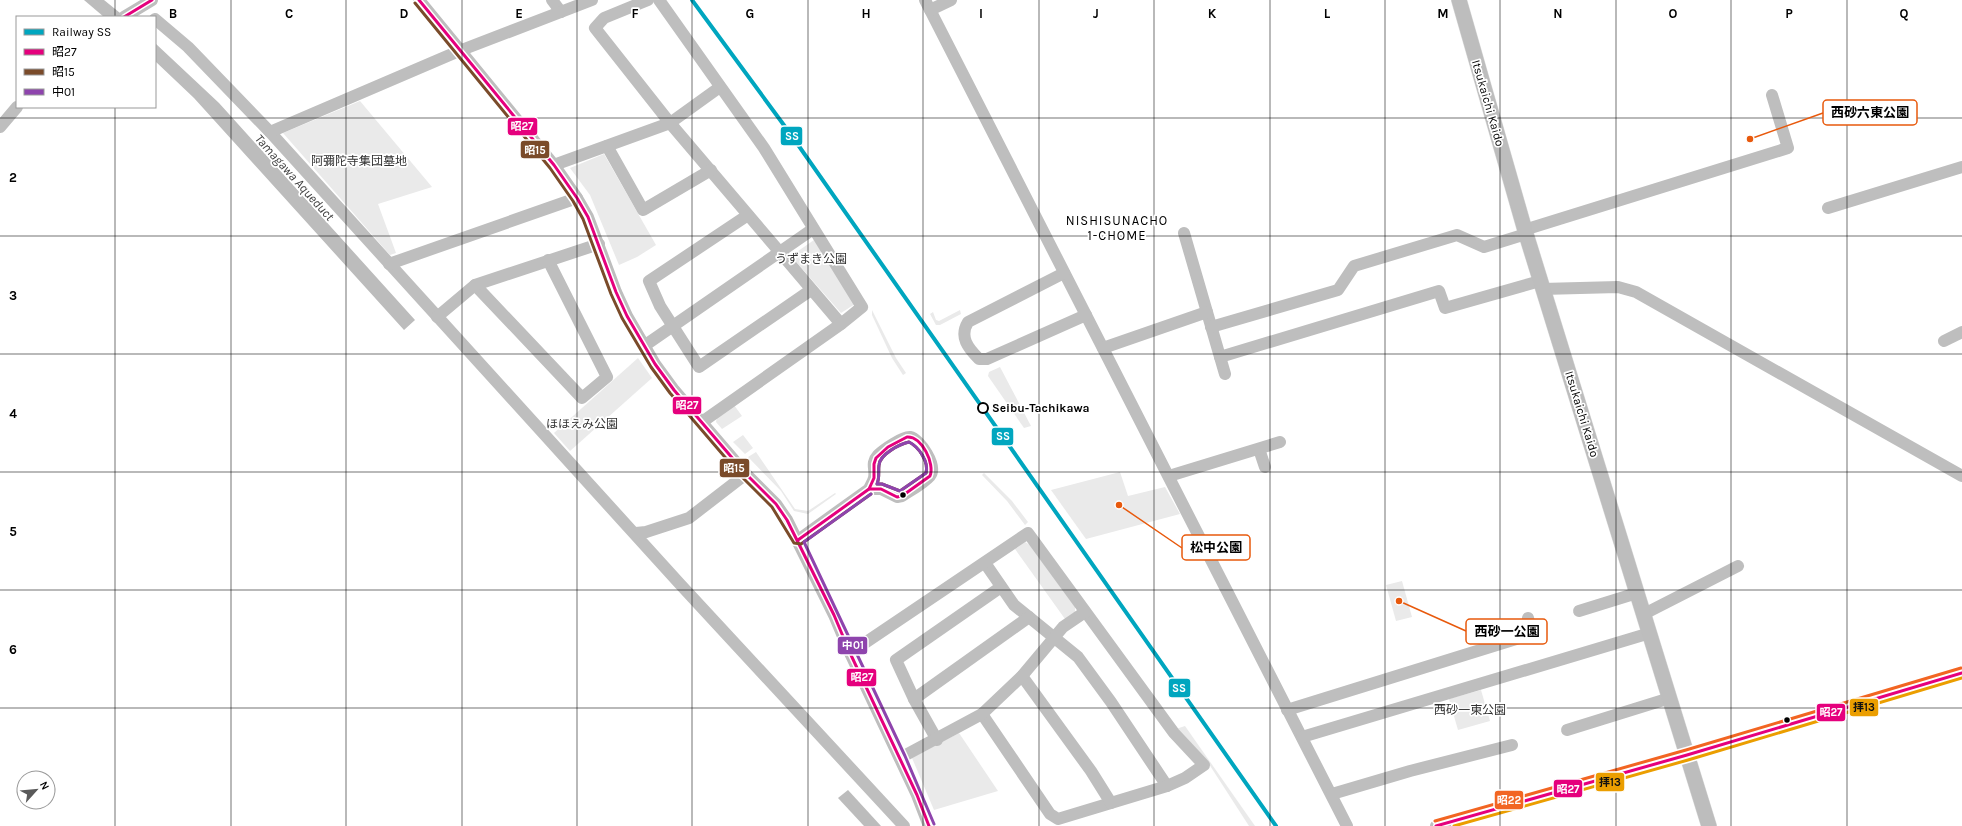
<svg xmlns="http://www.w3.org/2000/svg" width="1962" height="826" viewBox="0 0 1962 826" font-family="Karla,'Noto Sans JP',sans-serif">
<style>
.green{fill:#eaeaea}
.water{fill:#bcbcbc}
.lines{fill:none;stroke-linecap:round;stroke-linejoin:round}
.major-casing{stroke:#dbdbdb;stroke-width:16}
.minor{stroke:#bebebe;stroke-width:12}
.major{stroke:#bdbdbd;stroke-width:15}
.bus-1-casing{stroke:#fff;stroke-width:6}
.bus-2-casing{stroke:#fff;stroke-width:6}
.bus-3-casing{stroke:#fff;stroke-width:6}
.bus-4-casing{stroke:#fff;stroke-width:6}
.bus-5-casing{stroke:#fff;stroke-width:6}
.bus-1{stroke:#e5007d;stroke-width:3}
.bus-2{stroke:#7a4b2a;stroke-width:3}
.bus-3{stroke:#8e44ad;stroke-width:3}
.bus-4{stroke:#eb9e00;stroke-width:3}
.bus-5{stroke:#f26522;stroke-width:3}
.rail-1-casing{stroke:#fff;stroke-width:7}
.rail-1{stroke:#00a6bf;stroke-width:4}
.grid{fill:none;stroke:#000;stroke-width:1;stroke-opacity:0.55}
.stop-dot{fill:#fff;stroke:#000;stroke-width:2}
.bus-dot{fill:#000;stroke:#fff;stroke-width:1.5}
.labels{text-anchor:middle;stroke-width:3.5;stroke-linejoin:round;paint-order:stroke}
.street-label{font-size:12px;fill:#000;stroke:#fff}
.park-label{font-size:12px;fill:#303030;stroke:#fff}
.stop-label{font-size:12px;font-weight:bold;fill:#000;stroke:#fff;text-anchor:start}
.water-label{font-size:13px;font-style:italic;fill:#414141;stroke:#fff}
.neighbourhood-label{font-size:13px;letter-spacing:1px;fill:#000;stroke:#fff}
.grid-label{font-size:13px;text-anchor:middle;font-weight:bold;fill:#000;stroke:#fff;stroke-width:3.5;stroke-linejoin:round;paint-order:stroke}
.leader{fill:none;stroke:#e8590c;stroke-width:1.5}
.callout-dot{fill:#e8590c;stroke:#fff;stroke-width:1.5}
.callout{fill:#fff;stroke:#e8590c;stroke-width:1.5}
.callout-label{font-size:13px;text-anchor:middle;font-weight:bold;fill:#000}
.line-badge{stroke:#fff;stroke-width:1.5}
.badge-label{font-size:11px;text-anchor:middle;font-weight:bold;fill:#fff}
.pale-badge-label{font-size:11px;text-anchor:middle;font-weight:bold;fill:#111}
</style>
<rect width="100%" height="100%" fill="#fff"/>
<g class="green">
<polygon points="360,101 432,187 378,204 396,253 390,255 283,133"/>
<polygon points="604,154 656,245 637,257 619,265 590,195 570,168"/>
<polygon points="814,240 855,304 841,313 791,256"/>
<polygon points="872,310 896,358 906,373 903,375 892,358 872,315"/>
<polygon points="960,310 961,314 940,325 936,325 930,314 933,312 936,320 939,321"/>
<polygon points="638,358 652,378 570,451 554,433"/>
<polygon points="1000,367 1031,426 1024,428 988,376 989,372"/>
<polygon points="734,405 742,416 722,429 716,422 717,417"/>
<polygon points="743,435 753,448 745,454 733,442"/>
<polygon points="756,452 795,509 808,511 835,493 836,494 808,514 794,511 781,491 748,457"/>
<polygon points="1120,472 1128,496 1165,487 1180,514 1086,539 1051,490"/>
<polygon points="984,473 1012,501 1028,522 1025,525 1007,501 982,475"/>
<polygon points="1025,542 1030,545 1075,607 1075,612 1065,619 1015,549"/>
<polygon points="1402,581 1412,617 1396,621 1386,585"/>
<polygon points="1481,690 1490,721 1458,730 1449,699"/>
<polygon points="1185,726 1255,826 1249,826 1207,761 1176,729"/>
<polygon points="959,733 998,791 934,810 912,758"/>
</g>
<g class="water">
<polygon points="84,0 104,0 125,17 104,17"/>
<polygon points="155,43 219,103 415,320 404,330 194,98 155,61"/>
<polygon points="848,790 881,826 864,826 838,798"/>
</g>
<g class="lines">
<defs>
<polyline id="major" points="1459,0 1526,234 1709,826"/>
</defs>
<use href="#major" class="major-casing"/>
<g class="minor">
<polyline points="419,0 554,165 577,198 588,217 616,292 627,316 655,364 674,390 746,474 776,504 787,520 834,615 850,653 917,795 929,826"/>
<polyline points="552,0 561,12"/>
<polyline points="648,0 604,18 595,28 670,123 841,324"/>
<polyline points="659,0 764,148 862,307 841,324 702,422"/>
<polyline points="925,0 1347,826"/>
<polyline points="930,10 951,0"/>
<polyline points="124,17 152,0"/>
<polyline points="155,19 188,47 270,132 679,583 904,826"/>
<polyline points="0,127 17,107"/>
<polyline points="270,132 459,51 592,0"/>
<polyline points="607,146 643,210 711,170"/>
<polyline points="554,165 670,123 720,87"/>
<polyline points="1828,208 1962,167"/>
<polyline points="748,215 649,281 660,306 699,367 811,290"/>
<polyline points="1524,230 1788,148 1772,95"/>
<polyline points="1184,233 1225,374"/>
<polyline points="389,264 577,198"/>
<path d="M1064 273 968 322C959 337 968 348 979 359H987L1086 315"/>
<polyline points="475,285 582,398 607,377 548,260"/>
<polyline points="1542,289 1618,287 1636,292 1962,476"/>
<polyline points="437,317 475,285 599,244"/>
<polyline points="1211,327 1338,290 1354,266 1457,235 1484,247 1526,234"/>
<polyline points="1944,341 1962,332"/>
<polyline points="644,346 813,229"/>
<polyline points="1103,348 1207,312"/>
<polyline points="1220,357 1439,291 1445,308 1540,281"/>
<polyline points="1259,449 1265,467"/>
<polyline points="1169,476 1280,442"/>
<polyline points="636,533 646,532 689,518 746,474"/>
<path d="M798 540 869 489C870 486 873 482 874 478 876 468 870 464 878 455 883 450 903 436 910 437 920 439 938 466 930 476 923 484 911 490 902 496L897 497 881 489H869"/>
<polyline points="985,563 1014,605 1078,657 1111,702 1167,786"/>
<polyline points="1579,611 1637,593"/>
<polyline points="1644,614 1738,566"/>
<polyline points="850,653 1028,533 1174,733 1204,765 1185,778 1167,786 1058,819 1050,814 982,714"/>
<polyline points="1022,676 1091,771 1111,803"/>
<polyline points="914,699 1029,617"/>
<polyline points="1287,710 1532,634 1528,618"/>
<polyline points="1567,730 1670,698"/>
<polyline points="1302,737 1650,633"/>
<polyline points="937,740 914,699 896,660 1001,587"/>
<polyline points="900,758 982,714 1022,676 1063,627 1085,612"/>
<polyline points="1332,794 1410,771 1512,745"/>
<polyline points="1436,826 1687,755 1962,673"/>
</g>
<use href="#major" class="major"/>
<defs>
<g id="bus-1">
<polyline points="419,0 554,165 577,198 588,217 616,292 627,316 655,364 674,390 746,474 776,504 787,520 834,615 850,653 917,795 929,826"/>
<polyline points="124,17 152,0"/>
<path d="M907 437C922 436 935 464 930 476L902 496 897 497 881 489H869L874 478V464L876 458 888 447Z"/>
<polyline points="798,540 869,489"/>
<polyline points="1436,826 1687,755 1962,673"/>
</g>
<g id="bus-2">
<polyline points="415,3 550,168 573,201 583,219 611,294 622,318 651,367 670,393 742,477 772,507 794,543 801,544 871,494"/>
<path d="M909 442C919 447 929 462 926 473L900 491 882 484H877C880 477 878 472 879 465 880 454 900 444 909 442Z"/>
</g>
<g id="bus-3">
<path d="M909 442C919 447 929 462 926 473L900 491 882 484H877C880 477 878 472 879 465 880 454 900 444 909 442Z"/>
<polyline points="871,494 804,542 905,756 934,824"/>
</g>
<polyline id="bus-4" points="1454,826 1688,760 1962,678"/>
<polyline id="bus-5" points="1435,821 1686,750 1961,668"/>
</defs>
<use href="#bus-1" class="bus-1-casing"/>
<use href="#bus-2" class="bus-2-casing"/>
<use href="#bus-3" class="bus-3-casing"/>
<use href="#bus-4" class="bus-4-casing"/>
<use href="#bus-5" class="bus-5-casing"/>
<use href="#bus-1" class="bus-1"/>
<use href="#bus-2" class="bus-2"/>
<use href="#bus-3" class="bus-3"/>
<use href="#bus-4" class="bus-4"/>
<use href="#bus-5" class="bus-5"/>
<defs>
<polyline id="rail-1" points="692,0 789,132 1276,826"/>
</defs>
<use href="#rail-1" class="rail-1-casing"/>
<use href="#rail-1" class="rail-1"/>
</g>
<path class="grid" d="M115 0V17M231 0V826M346 0V826M462 0V826M577 0V826M692 0V826M808 0V826M923 0V826M1039 0V826M1154 0V826M1270 0V826M1385 0V826M1500 0V826M1616 0V826M1731 0V826M1847 0V826M115 107V826M0 118H1962M0 236H1962M0 354H1962M0 472H1962M0 590H1962M0 708H1962"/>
<circle class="stop-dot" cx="983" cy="408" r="5"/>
<g class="bus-dot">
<circle cx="903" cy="495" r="3.5"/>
<circle cx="1787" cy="720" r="3.5"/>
</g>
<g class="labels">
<g class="street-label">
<text transform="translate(1488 103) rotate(74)" y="4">Itsukaichi Kaido</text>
<text transform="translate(1582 414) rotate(73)" y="4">Itsukaichi Kaido</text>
</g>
<g class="park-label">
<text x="359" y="165">阿彌陀寺集団墓地</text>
<text x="811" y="263">うずまき公園</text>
<text x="582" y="428">ほほえみ公園</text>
<text x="1470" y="714">西砂一東公園</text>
</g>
<g class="stop-label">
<text x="992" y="412">Seibu-Tachikawa</text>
</g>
<g class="water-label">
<text transform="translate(295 177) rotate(48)" y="5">Tamagawa Aqueduct</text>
</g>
<g class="neighbourhood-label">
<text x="1117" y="225">NISHISUNACHO<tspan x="1117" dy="15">1-CHOME</tspan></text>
</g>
</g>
<g class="grid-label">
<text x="173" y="18">B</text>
<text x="289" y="18">C</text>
<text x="404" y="18">D</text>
<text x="519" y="18">E</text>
<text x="635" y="18">F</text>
<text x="750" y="18">G</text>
<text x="866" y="18">H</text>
<text x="981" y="18">I</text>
<text x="1096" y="18">J</text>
<text x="1212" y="18">K</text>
<text x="1327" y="18">L</text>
<text x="1443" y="18">M</text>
<text x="1558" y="18">N</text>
<text x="1673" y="18">O</text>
<text x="1789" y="18">P</text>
<text x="1904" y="18">Q</text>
<text x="13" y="182">2</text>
<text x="13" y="300">3</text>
<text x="13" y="418">4</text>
<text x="13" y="536">5</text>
<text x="13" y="654">6</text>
</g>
<path class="leader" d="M1750 139L1823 113M1119 505L1182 548M1399 601L1466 631"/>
<g class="callout-dot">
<circle cx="1750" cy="139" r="4"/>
<circle cx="1119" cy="505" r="4"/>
<circle cx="1399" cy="601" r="4"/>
</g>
<g class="callout">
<rect x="1823" y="100" width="94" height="25" rx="4"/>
<rect x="1182" y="535" width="68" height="25" rx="4"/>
<rect x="1466" y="619" width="81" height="25" rx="4"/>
</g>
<g class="callout-label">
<text x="1870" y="117">西砂六東公園</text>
<text x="1216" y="552">松中公園</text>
<text x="1507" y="636">西砂一公園</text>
</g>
<g class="line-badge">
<rect x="507" y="117" width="31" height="19" rx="4" fill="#e5007d"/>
<rect x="780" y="126" width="23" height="20" rx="4" fill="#00a6bf"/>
<rect x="520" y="140" width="30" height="19" rx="4" fill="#7a4b2a"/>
<rect x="672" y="396" width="30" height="19" rx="4" fill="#e5007d"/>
<rect x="991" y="427" width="23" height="19" rx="4" fill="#00a6bf"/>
<rect x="719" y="458" width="31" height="20" rx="4" fill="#7a4b2a"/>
<rect x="837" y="636" width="31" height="19" rx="4" fill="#8e44ad"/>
<rect x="846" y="668" width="31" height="19" rx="4" fill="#e5007d"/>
<rect x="1168" y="678" width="23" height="20" rx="4" fill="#00a6bf"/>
<rect x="1849" y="698" width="30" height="19" rx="4" fill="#eb9e00"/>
<rect x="1816" y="703" width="30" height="19" rx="4" fill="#e5007d"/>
<rect x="1595" y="772" width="30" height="20" rx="4" fill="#eb9e00"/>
<rect x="1553" y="779" width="30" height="19" rx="4" fill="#e5007d"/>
<rect x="1494" y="790" width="30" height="20" rx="4" fill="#f26522"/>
</g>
<g class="badge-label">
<text x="522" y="130">昭27</text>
<text x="792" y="140">SS</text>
<text x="535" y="154">昭15</text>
<text x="687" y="409">昭27</text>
<text x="1003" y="440">SS</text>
<text x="734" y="472">昭15</text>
<text x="853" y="649">中01</text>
<text x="862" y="681">昭27</text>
<text x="1179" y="692">SS</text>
<text x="1831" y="716">昭27</text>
<text x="1568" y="793">昭27</text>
<text x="1509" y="804">昭22</text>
</g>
<g class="pale-badge-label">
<text x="1864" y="711">拝13</text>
<text x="1610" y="786">拝13</text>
</g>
<rect x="16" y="16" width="140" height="92" fill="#ffffff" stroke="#999999"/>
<rect x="24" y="29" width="20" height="6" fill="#00a6bf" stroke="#999999"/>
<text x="52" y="36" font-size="12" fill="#000000">Railway SS</text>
<rect x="24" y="49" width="20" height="6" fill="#e5007d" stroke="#999999"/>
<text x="52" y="56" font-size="12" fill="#000000">昭27</text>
<rect x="24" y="69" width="20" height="6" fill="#7a4b2a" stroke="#999999"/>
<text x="52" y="76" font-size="12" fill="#000000">昭15</text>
<rect x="24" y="89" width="20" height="6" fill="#8e44ad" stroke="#999999"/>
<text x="52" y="96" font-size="12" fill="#000000">中01</text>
<g transform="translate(36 790) rotate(63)"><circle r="19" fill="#ffffff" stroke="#999999"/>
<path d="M0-3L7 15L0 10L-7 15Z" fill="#595959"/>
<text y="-6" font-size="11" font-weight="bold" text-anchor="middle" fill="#000000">N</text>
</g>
</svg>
